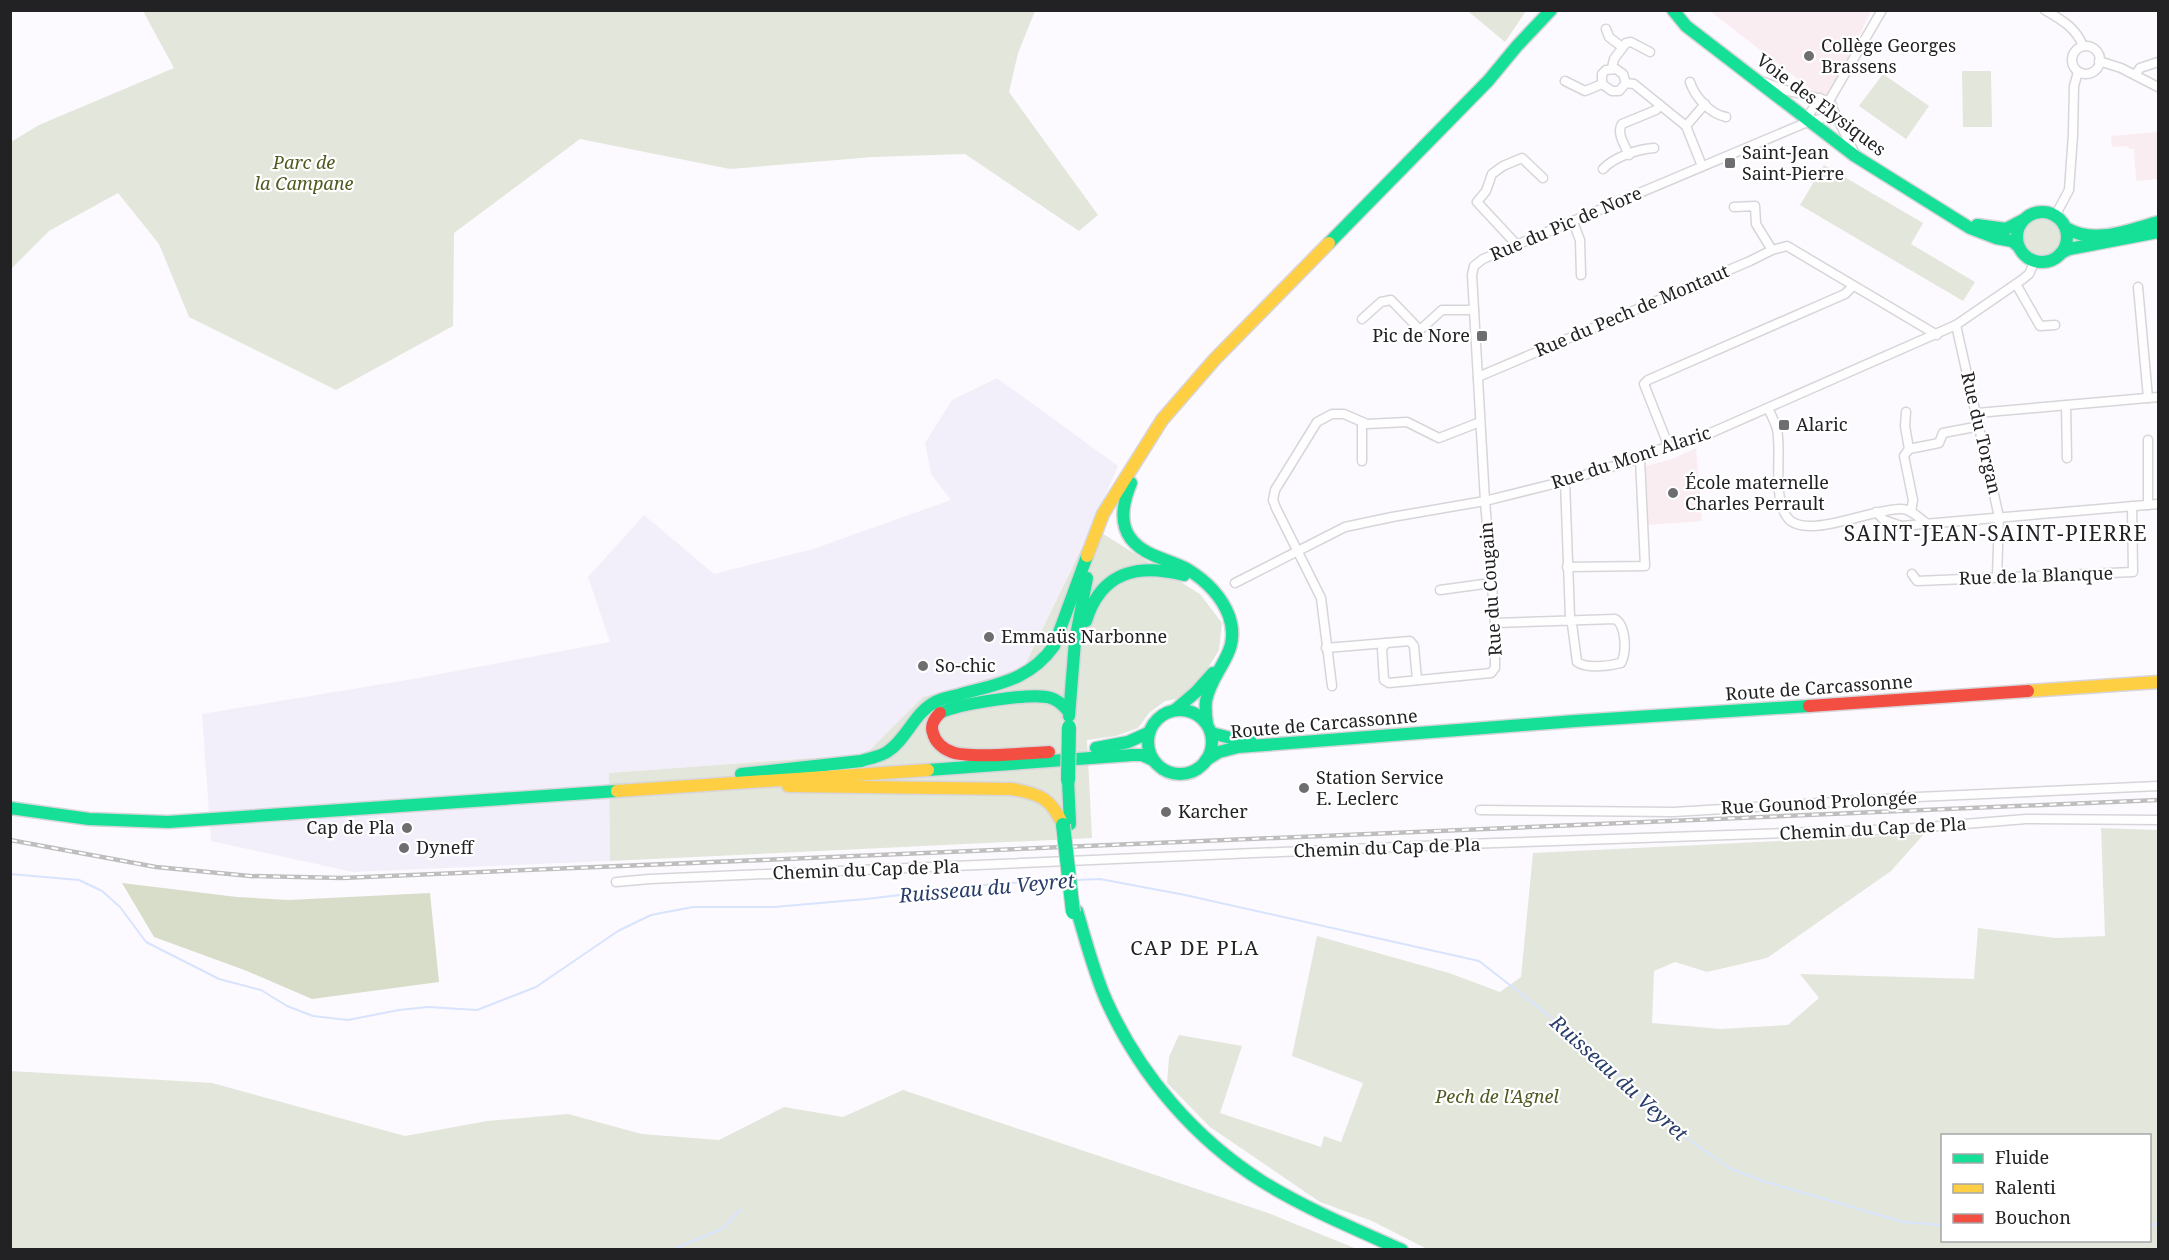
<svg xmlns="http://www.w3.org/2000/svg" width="2169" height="1260" viewBox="0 0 2169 1260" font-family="'Noto Serif',serif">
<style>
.industrial{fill:#f3effa}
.education{fill:#faedf2}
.green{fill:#e3e6db;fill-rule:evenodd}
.forest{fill:#d8ddca}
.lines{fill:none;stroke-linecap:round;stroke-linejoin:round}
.stream{stroke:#d8e3fd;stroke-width:2}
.street-casing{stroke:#d7d5d9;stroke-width:11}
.fast-casing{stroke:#d7d5d9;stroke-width:15}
.slow-casing{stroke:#d7d5d9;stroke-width:15}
.jam-casing{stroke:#d7d5d9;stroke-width:15}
.street{stroke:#fffeff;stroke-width:8}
.fast{stroke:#16e098;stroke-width:12}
.slow{stroke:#ffcf43;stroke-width:12}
.jam{stroke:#f24e42;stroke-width:12}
.rail-casing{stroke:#bebebf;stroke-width:4.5}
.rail{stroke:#fff;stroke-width:2;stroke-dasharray:7;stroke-linecap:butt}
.fast-bridge-casing{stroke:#d7d5d9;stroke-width:16;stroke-linecap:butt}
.fast-bridge{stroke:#16e098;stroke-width:14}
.poi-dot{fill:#6e6d70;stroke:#fff;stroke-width:2}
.labels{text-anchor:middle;stroke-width:4.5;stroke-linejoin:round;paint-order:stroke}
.poi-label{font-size:18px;fill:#222124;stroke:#fff;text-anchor:start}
.street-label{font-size:18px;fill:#222124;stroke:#fff}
.park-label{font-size:18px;font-style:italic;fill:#4e5a21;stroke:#fff}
.water-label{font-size:20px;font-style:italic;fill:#283d6a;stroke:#fff}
.neighbourhood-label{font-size:20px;letter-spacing:1.5px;fill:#222124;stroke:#fff}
.quarter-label{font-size:21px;letter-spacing:1.5px;fill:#222124;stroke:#fff}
</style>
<rect width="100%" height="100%" fill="#fcfafe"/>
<polygon class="industrial" points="997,378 1118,466 1092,527 1023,669 866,754 609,773 610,861 353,872 211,841 202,714 419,678 610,642 588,577 644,515 714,574 813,549 951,500 931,474 925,443 952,400"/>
<g class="education">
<polygon points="1710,11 1871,11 1827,102"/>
<polygon points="2158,132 2158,179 2136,181 2134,149 2129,149 2128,146 2112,147 2111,136"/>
<polygon points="1696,448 1702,521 1648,525 1646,466 1672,459"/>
</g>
<g class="green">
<polygon points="143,11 1035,11 1018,53 1009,92 1098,215 1079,231 965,154 873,157 730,169 580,139 454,233 453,326 336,390 189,317 159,244 118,193 49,231 11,269 11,142 39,125 174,68"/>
<polygon points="1468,11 1526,11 1505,42"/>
<polygon points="1962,71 1991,71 1992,127 1963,127"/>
<polygon points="1883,74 1929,106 1906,139 1859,106"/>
<polygon points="1824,165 1923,223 1911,244 1975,282 1963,301 1800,205"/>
<circle cx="2042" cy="237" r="18"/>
<polygon points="1092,527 1200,594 1222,623 1219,650 1202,678 1187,697 1165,701 1149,713 1138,728 1116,736 1087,740 1092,838 610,861 609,773 866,754 923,697 1023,669"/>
<path d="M2101 828 2158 830V1249H1427L1372 1221 1320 1202 1210 1127 1167 1083 1169 1057 1179 1035 1242 1046 1220 1113 1321 1147 1324 1136 1341 1142 1363 1083 1292 1056 1317 936 1449 973 1500 992 1521 977 1533 853 1924 834 1891 871 1767 958 1707 972 1675 962 1654 971 1652 1023 1721 1029 1788 1025 1819 998 1800 974 1974 979 1978 928 2056 938 2105 936ZM1942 1136H2150V1240H1942Z"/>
<polygon points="11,1071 212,1083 405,1136 487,1121 568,1114 642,1134 719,1140 784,1107 843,1117 903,1090 1268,1213 1357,1249 11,1249"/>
</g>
<polygon class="forest" points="122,883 237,897 288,900 430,893 439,982 312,999 247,971 154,937"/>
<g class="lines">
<g class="stream">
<polyline points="10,874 79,880 102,891 120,907 146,942 219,979 261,990 287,1006 313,1016 348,1020 399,1010 428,1007 477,1010 536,987 618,931 651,915 693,907 774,907 866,899 993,884 1063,880"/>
<polyline points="1075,880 1100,879 1185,895 1479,961 1592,1049 1675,1130 1731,1169 1766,1182 1904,1222 1942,1225"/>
<polyline points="2150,1226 2158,1223"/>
<polyline points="671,1250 722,1229 741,1209"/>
</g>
<defs>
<g id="street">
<path d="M2045 10C2062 20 2076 28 2083 46"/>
<polyline points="1606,29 1609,37 1622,47"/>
<circle cx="2086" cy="60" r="14"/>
<polyline points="2099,61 2121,68 2158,87"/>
<polyline points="1612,68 1614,59 1626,43 1631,42 1650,52"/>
<polyline points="2135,75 2140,68 2158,62"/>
<polyline points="1565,81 1585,91 1602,84"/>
<path d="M1690 82C1695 97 1710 114 1726 117"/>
<polyline points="1764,82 1785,90 1829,101 1854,152"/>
<polyline points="1626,83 1623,74 1616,69 1606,70 1602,74 1602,84 1612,91 1619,91 1626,83 1634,84 1686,126 1702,166"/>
<polyline points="1829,101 1882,10"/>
<polyline points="1810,121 1810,113 1820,98"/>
<polyline points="1686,126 1705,104"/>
<path d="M1629 155C1625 145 1616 133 1622 124L1656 110 1660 105"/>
<path d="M1603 169C1614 157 1638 149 1654 148"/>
<polyline points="1734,207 1755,206 1756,224 1772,250"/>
<polyline points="2055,216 2069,190 2073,135 2074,86 2078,72"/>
<polyline points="1573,222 1580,240 1581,275"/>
<polyline points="1518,246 1477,202 1486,191 1492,174 1503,166 1522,158 1543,178"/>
<polyline points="2016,284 2040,326 2055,325"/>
<polyline points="2138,287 2148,398"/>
<polyline points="1362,319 1381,302 1391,300 1420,330 1442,310 1474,310"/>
<polyline points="1956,325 1999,517 1997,577"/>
<polyline points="1478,377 1750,261 1772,250 1787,246 1937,335"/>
<polyline points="2066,405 2067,458"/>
<path d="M1768 408C1771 415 1775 422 1777 429 1782 454 1772 495 1787 517 1804 542 1875 507 1902 509 1911 509 1919 518 1926 523"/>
<polyline points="1906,412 1905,426 1909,449"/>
<polyline points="1977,413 2158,397"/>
<polyline points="1362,422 1362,461"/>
<polyline points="1669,447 1644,384 1648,380 1845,294 1853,286"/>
<polyline points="2148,505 2148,440"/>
<polyline points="1876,512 1884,520 1901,526 2158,504"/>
<polyline points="1911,512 1913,500 1904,456 1909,449 1939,443 1943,433 1980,426"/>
<polyline points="1567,567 1645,566 1640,458"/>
<polyline points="1912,574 1917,581 2133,572 2132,506"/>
<polyline points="1235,583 1345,527 1392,517 1485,501 1565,481 1640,458 1657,450 1697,439 1956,325 2023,279 2029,274 2035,261"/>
<polyline points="1440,590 1491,583"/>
<path d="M1495 623 1615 619C1626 625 1627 652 1621 663 1609 666 1587 669 1577 662L1572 624 1570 617 1565 481"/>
<path d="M1386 643 1382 649 1384 680 1389 683 1491 673 1495 668V623L1485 501 1472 275 1474 266 1483 259 1810 121C1822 120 1827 117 1832 105"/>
<polyline points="1326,648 1410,641 1414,646 1417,680"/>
<polyline points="1332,686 1321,598 1276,508 1273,500 1275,490 1317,422 1332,414 1344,414 1367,424 1407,422 1439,438 1480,422"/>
<polyline points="1480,810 1674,812 1917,797 2158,786"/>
<polyline points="616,882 650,879 1466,844 1903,829 2026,819 2158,820"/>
</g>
<g id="fast">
<polyline points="1673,10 1686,26 1855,156 1970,228 1996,238 2012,241 2018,246"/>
<circle cx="2042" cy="237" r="25"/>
<polyline points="1977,225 2006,229 2021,221"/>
<path d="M2066 228C2094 245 2129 230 2158 222"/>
<polyline points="1329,243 1488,81 1517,46 1551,10"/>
<polyline points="2061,253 2069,249 2158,232"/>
<path d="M1131 483C1118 514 1119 540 1153 555 1164 560 1176 563 1187 569 1205 580 1221 595 1229 616 1242 654 1212 668 1206 701 1205 709 1206 717 1207 724"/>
<path d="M1086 621C1101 572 1137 563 1184 575"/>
<polyline points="1175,710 1196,692 1213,673"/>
<circle cx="1180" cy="742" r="32"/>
<path d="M940 713C957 704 1033 692 1051 698 1058 700 1064 706 1069 712"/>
<polyline points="1069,716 1075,641 1087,578"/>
<polyline points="1211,733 1235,739 1250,739"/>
<polyline points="1096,748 1128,742 1148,733"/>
<polyline points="1206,760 1219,752 1238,747 1575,721 1809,706"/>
<polyline points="928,770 1132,755 1142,755 1153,760"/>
<path d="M741 774 861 761C870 758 879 757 887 752 907 739 914 713 935 702 942 698 950 697 958 695 996 684 1029 681 1054 646L1087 556"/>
<polyline points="1068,780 1070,824"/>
<polyline points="10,808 89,819 168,822 617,791"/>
<path d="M1077 911C1086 941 1094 973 1107 1002 1140 1075 1195 1139 1263 1182 1307 1209 1355 1229 1402 1250"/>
</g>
<g id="slow">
<polyline points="1087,556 1103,514 1162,420 1215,359 1329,243"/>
<polyline points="2028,691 2158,682"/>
<path d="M788 786 1012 789C1040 794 1051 798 1063 825"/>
<polyline points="617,791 928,770"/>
</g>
<g id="jam">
<polyline points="1809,706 2028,691"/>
<path d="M940 713C934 719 930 725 933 733 935 742 943 749 952 752 969 759 1028 753 1049 752"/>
</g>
</defs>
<use href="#street" class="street-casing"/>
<use href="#fast" class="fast-casing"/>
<use href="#slow" class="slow-casing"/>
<use href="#jam" class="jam-casing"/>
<use href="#street" class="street"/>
<use href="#fast" class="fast"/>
<use href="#slow" class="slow"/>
<use href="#jam" class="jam"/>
<defs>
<polyline id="rail" points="10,840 156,867 250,876 342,878 2158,800"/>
</defs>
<use href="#rail" class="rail-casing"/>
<use href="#rail" class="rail"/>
<defs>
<g id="fast-bridge">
<polyline points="1068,780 1069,727"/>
<polyline points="1063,825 1073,912"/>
</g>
</defs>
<use href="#fast-bridge" class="fast-bridge-casing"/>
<use href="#fast-bridge" class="fast-bridge"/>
</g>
<g class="poi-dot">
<circle cx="1809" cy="56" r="6"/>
<rect x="1724" y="157" width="12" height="12" rx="3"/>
<rect x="1476" y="330" width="12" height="12" rx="3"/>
<rect x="1778" y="419" width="12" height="12" rx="3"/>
<circle cx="1673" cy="493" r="6"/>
<circle cx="989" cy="637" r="6"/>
<circle cx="923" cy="666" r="6"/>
<circle cx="1304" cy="788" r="6"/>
<circle cx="1166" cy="812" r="6"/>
<circle cx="407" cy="828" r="6"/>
<circle cx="404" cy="848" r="6"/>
</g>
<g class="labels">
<g class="poi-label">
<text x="1821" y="52">Collège Georges<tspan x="1821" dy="21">Brassens</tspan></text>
<text x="1742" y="159">Saint-Jean<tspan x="1742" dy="21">Saint-Pierre</tspan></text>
<text x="1470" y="342" text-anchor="end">Pic de Nore</text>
<text x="1796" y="431">Alaric</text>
<text x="1685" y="489">École maternelle<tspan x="1685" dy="21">Charles Perrault</tspan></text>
<text x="1001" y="643">Emmaüs Narbonne</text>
<text x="935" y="672">So-chic</text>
<text x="1316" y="784">Station Service<tspan x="1316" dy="21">E. Leclerc</tspan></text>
<text x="1178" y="818">Karcher</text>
<text x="395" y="834" text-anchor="end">Cap de Pla</text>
<text x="416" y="854">Dyneff</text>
</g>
<g class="street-label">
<text transform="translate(1821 105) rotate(37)" y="6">Voie des Elysiques</text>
<text transform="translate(1566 224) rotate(-23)" y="6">Rue du Pic de Nore</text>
<text transform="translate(1632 311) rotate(-23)" y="6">Rue du Pech de Montaut</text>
<text transform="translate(1981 433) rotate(77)" y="6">Rue du Torgan</text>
<text transform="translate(1631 458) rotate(-18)" y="6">Rue du Mont Alaric</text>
<text transform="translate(2036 576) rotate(-2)" y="6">Rue de la Blanque</text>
<text transform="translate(1491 589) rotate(-94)" y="6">Rue du Cougain</text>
<text transform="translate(1819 688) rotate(-4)" y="6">Route de Carcassonne</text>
<text transform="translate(1324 724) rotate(-5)" y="6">Route de Carcassonne</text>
<text transform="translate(1819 803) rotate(-3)" y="6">Rue Gounod Prolongée</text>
<text transform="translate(1873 829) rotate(-3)" y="6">Chemin du Cap de Pla</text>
<text transform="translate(1387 848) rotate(-2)" y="6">Chemin du Cap de Pla</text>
<text transform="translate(866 870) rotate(-2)" y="6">Chemin du Cap de Pla</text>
</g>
<g class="park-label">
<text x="304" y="169">Parc de<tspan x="304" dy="21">la Campane</tspan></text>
<text x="1497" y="1103">Pech de l'Agnel</text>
</g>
<g class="water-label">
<text transform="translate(987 888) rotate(-5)" y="7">Ruisseau du Veyret</text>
<text transform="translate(1619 1078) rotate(42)" y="7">Ruisseau du Veyret</text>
</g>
<g class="neighbourhood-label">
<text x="1195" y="955">CAP DE PLA</text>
</g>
<g class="quarter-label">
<text x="1996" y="541">SAINT-JEAN-SAINT-PIERRE</text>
</g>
</g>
<rect width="2169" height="1260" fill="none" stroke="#222124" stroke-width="24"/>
<rect x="1941" y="1134" width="210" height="108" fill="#ffffff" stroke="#a7a6a7" stroke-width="1.5"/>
<rect x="1953" y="1154" width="30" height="9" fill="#16e098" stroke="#a7a6a7" stroke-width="1.5"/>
<text x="1995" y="1164" font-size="18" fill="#222124">Fluide</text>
<rect x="1953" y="1184" width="30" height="9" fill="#ffcf43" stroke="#a7a6a7" stroke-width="1.5"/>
<text x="1995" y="1194" font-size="18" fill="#222124">Ralenti</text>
<rect x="1953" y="1214" width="30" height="9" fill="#f24e42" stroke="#a7a6a7" stroke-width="1.5"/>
<text x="1995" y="1224" font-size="18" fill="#222124">Bouchon</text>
</svg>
